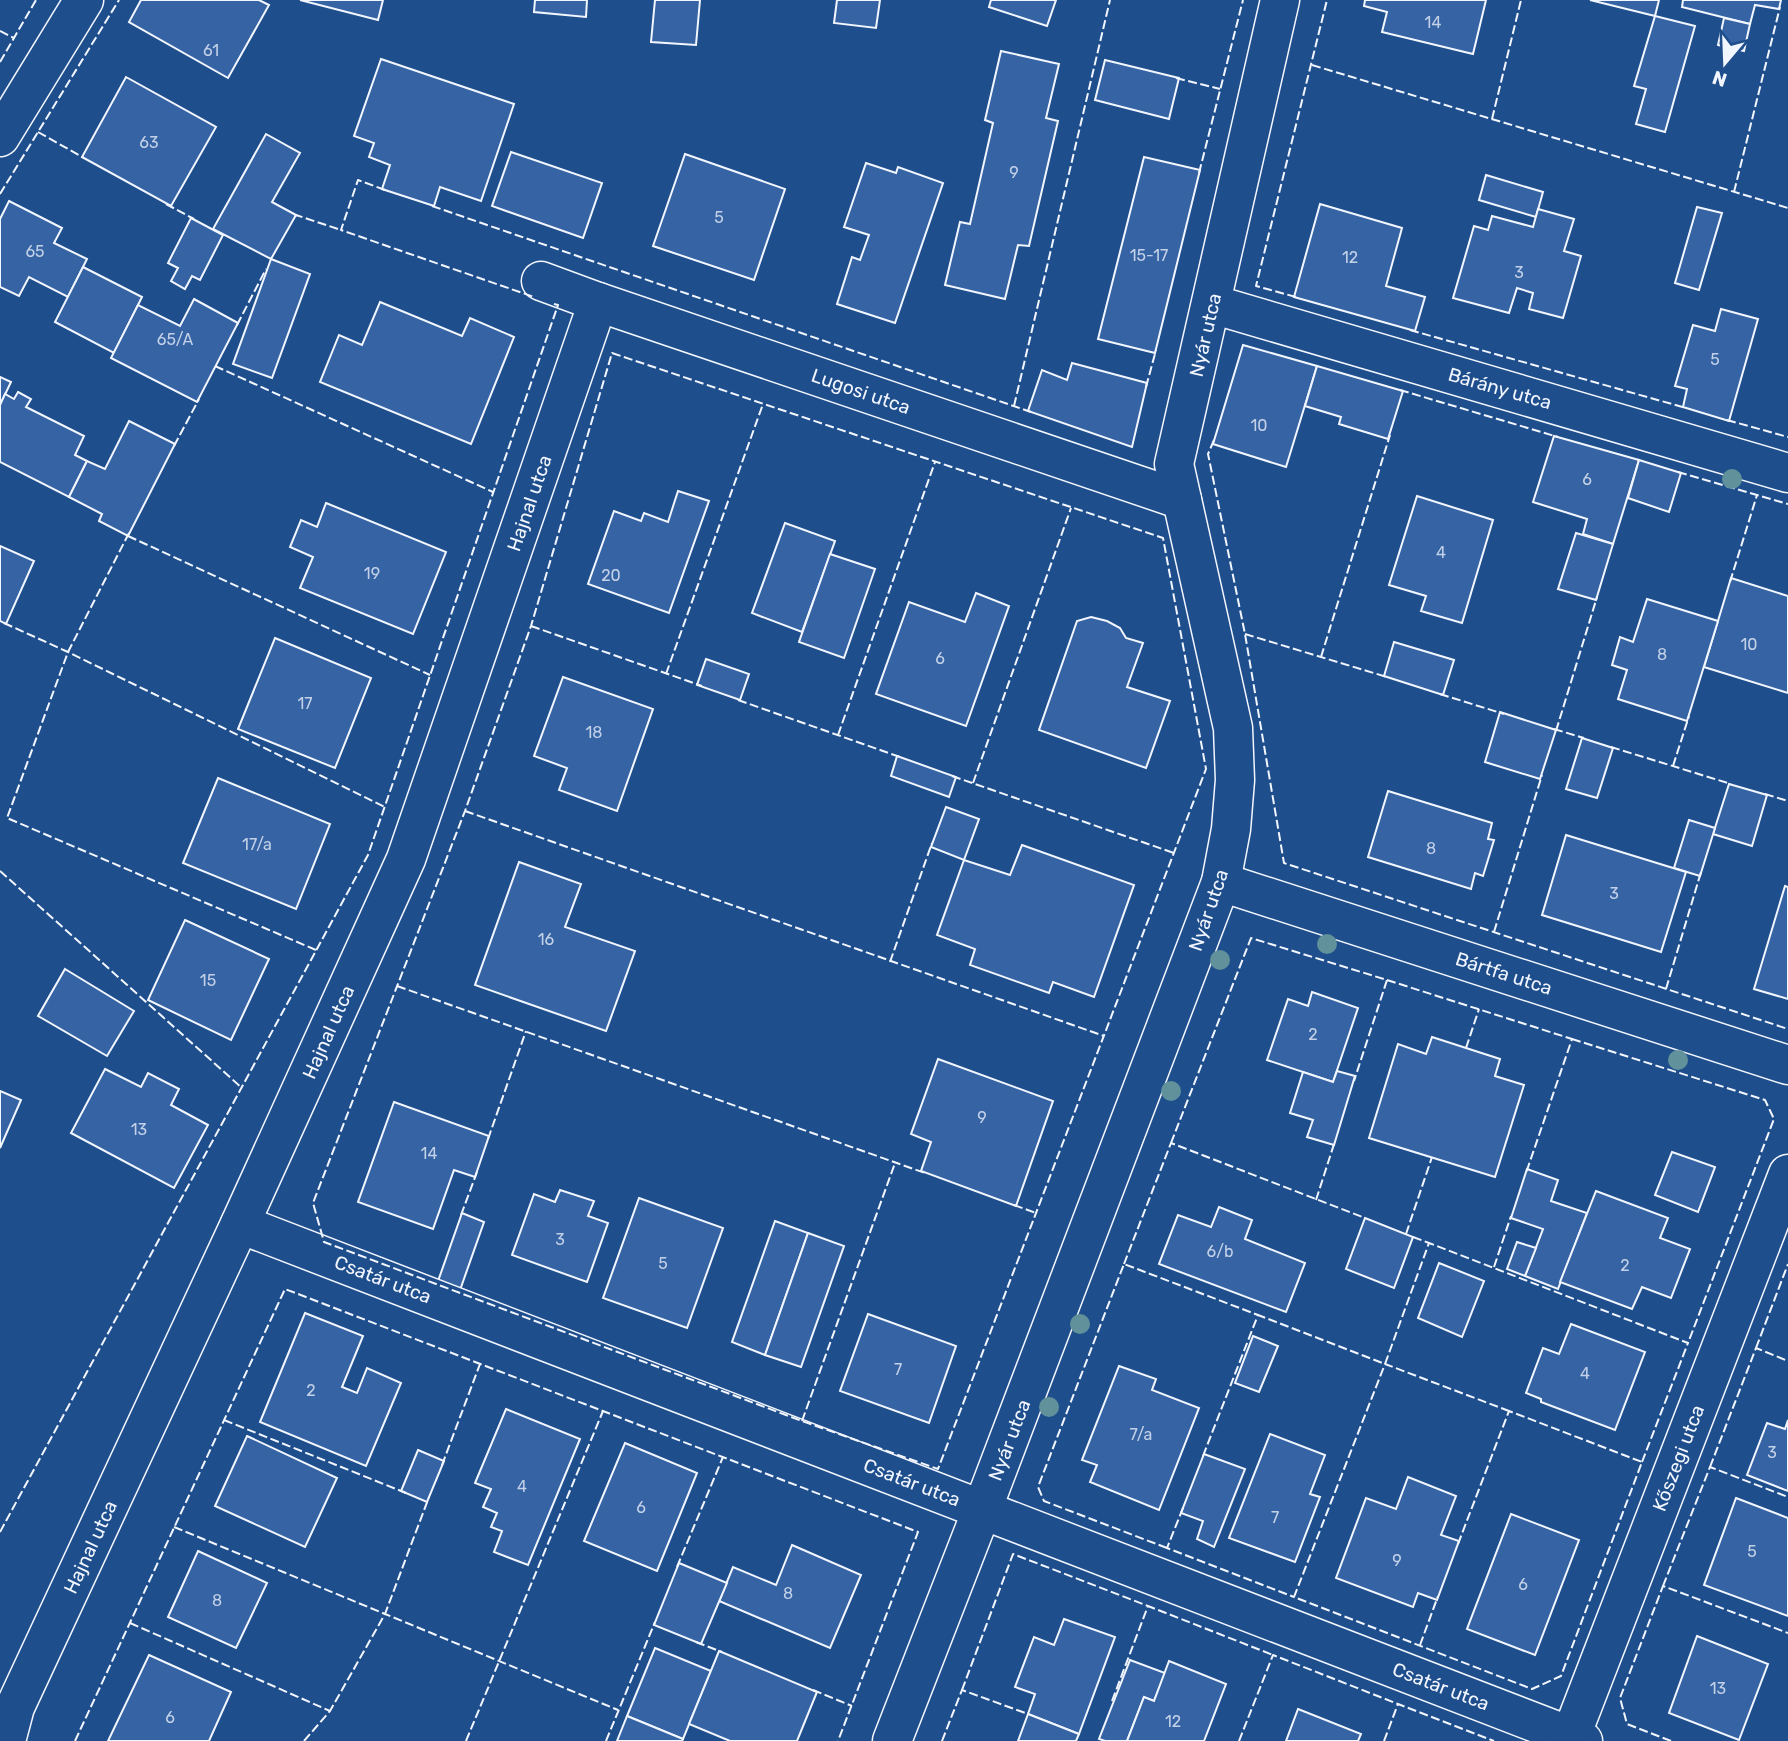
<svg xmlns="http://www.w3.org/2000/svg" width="1788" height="1741" viewBox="0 0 1788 1741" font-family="Rubik,sans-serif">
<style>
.building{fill:#3563a3;stroke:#f2f6ff;stroke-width:2}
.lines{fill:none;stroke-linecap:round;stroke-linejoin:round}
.minor-casing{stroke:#f2f6ff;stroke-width:41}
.minor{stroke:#1f4e8c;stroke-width:38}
.fence{stroke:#f2f6ff;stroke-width:2;stroke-dasharray:9 3.5;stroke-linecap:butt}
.tree{fill:#61919a}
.labels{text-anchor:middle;stroke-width:5;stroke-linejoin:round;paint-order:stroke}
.number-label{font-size:16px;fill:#c3d1e8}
.street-label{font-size:19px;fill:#f2f6ff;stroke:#1f4e8c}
</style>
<rect width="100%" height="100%" fill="#1f4e8c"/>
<g class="building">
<polygon points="141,0 259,0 269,5 228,78 129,22"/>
<polygon points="300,0 383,0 378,20"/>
<polygon points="535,0 587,0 586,17 534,12"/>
<polygon points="655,0 700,0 696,45 651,42"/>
<polygon points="837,0 880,0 876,28 834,23"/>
<polygon points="991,0 1056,0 1047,26 989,7"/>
<polygon points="1365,0 1486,0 1473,54 1382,32 1387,12 1364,6"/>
<polygon points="1590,0 1659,0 1655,16"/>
<polygon points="1683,0 1781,0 1779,9 1755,5 1750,24 1682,7"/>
<polygon points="1655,16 1695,26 1665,132 1636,124 1646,89 1634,86"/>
<polygon points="1724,18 1750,24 1744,51 1718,45"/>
<polygon points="1001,51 1059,64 1046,118 1058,121 1029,246 1018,245 1005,299 945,285 960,222 970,224 993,123 985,120"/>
<polygon points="381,59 514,104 481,201 440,187 434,206 382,189 390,165 369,157 374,143 354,136"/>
<polygon points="1105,60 1179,78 1169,119 1095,100"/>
<polygon points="126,77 216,127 171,206 82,157"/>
<polygon points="266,134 300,153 272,202 296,215 271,259 213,229"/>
<polygon points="511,152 602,183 583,238 492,206"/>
<polygon points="685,154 785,189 754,280 653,246"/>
<polygon points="1144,157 1200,170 1155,353 1098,339"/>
<polygon points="866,163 896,173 898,167 943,183 895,323 837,304 852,257 860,260 869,235 844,227"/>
<polygon points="1486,175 1543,192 1536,217 1479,200"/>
<polygon points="9,201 62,228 54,243 87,259 68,297 29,277 19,296 0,287 0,219"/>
<polygon points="1320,204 1402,228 1386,286 1425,297 1415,331 1294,297"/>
<polygon points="1697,207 1722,213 1699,290 1675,283"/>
<polygon points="1538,209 1574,219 1564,251 1581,256 1563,318 1529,309 1533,293 1517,288 1509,313 1453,298 1474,226 1488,230 1492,216 1533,227"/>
<polygon points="191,218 223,235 200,280 192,276 185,289 171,281 178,268 168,263"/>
<polygon points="271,259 310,274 272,378 233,364"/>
<polygon points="83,267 142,297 114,353 55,322"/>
<polygon points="194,299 238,323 197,402 111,358 138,305 180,326"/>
<polygon points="380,302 462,336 470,318 514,337 471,444 320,382 339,335 362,345"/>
<polygon points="1721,309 1758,319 1729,421 1683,407 1687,389 1675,386 1693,325 1715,331"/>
<polygon points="1243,345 1317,366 1286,467 1213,444"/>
<polygon points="1072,363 1147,383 1132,447 1028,411 1042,370 1067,380"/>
<polygon points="1317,366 1403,391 1388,439 1339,424 1341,417 1305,406"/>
<polygon points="0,377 11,382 0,405"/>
<polygon points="18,392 31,399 26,407 84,436 75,455 87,461 69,497 0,462 0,405 5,394 14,399"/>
<polygon points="129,421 175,444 128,536 99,521 102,514 69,497 87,461 105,469"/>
<polygon points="1554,436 1639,460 1613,544 1583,534 1587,519 1533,502"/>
<polygon points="1639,460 1681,473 1669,512 1628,498"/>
<polygon points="678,491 709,501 669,613 588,584 614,511 641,521 644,513 668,522"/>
<polygon points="1417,496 1493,520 1462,623 1421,611 1426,596 1389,585"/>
<polygon points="326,503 446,552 413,634 300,588 313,557 290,547 301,520 317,527"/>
<polygon points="785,523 835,541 802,632 752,613"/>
<polygon points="1576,533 1613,544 1596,600 1558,589"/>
<polygon points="0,546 34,561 6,624 0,621"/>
<polygon points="830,554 875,569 844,658 799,642"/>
<polygon points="1731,578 1788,596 1788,693 1704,667"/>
<polygon points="976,593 1009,606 966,726 876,694 909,602 965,622"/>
<polygon points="1647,599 1718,621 1687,721 1618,699 1627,670 1612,665 1620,637 1633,642"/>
<polygon points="1091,617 1107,621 1120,628 1126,638 1143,643 1127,687 1170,701 1146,768 1039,730 1077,621"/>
<polygon points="275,638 371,678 335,768 238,729"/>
<polygon points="1394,642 1454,660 1443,695 1384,676"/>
<polygon points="706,659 749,674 740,700 697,685"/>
<polygon points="563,677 653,709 617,811 559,790 567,768 534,756"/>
<polygon points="1500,712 1556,730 1540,779 1485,762"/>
<polygon points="1582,738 1613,748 1597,798 1566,789"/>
<polygon points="897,756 956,777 949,797 891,776"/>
<polygon points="218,778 330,824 296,909 183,863"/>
<polygon points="1729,784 1767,795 1752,846 1713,834"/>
<polygon points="1388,791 1492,823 1488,839 1494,840 1483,876 1475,873 1471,889 1368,857"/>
<polygon points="946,807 979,819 964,860 931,847"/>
<polygon points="1689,820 1715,828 1700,876 1674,868"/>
<polygon points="1566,835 1686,872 1661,952 1542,915"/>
<polygon points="1022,845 1134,885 1094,997 1053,982 1049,993 970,965 975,949 937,935 964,860 1010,875"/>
<polygon points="519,862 581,884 565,927 635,951 606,1031 475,985"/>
<polygon points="1785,886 1788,887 1788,999 1754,989"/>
<polygon points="185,920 269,959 231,1040 148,1000"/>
<polygon points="65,969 134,1011 107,1056 38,1016"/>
<polygon points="1312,992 1358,1008 1333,1082 1267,1060 1288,999 1308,1006"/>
<polygon points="1432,1037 1500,1059 1495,1076 1524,1085 1495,1177 1369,1138 1398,1044 1426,1054"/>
<polygon points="938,1059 1053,1101 1016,1206 921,1171 931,1142 911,1134"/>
<polygon points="105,1069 141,1087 148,1073 179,1089 171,1105 208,1125 174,1188 71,1133"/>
<polygon points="1337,1071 1355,1076 1334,1145 1307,1137 1313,1120 1290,1113 1303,1072 1333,1082"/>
<polygon points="0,1091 21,1100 0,1148"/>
<polygon points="394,1102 489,1136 475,1177 454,1170 433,1229 358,1202"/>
<polygon points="1672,1152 1715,1167 1698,1212 1655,1195"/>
<polygon points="1527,1169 1558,1180 1551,1201 1587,1213 1558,1289 1525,1276 1543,1229 1511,1218"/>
<polygon points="560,1190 594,1201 588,1216 608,1223 587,1282 512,1255 534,1194 555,1202"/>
<polygon points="1596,1191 1668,1218 1660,1238 1690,1249 1671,1298 1642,1287 1632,1309 1560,1282"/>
<polygon points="639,1198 723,1228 687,1328 603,1298"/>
<polygon points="1219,1207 1252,1220 1245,1239 1305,1263 1286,1312 1159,1264 1178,1215 1211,1227"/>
<polygon points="462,1213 484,1222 459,1293 437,1284"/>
<polygon points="1365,1218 1413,1237 1394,1288 1346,1269"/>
<polygon points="775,1221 808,1233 765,1355 732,1342"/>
<polygon points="808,1233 844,1246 801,1367 765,1355"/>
<polygon points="1517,1242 1536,1248 1525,1276 1507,1269"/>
<polygon points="1439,1263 1484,1281 1462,1337 1418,1318"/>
<polygon points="305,1313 363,1336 342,1387 357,1393 367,1368 401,1383 366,1466 260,1422"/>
<polygon points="868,1314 956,1346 929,1423 840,1391"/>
<polygon points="1571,1324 1645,1352 1615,1430 1541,1402 1541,1399 1526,1393 1543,1348 1559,1354"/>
<polygon points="1253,1336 1278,1346 1259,1392 1235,1383"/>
<polygon points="1119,1366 1156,1379 1152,1390 1199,1408 1159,1510 1090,1482 1097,1465 1082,1460"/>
<polygon points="506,1409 580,1439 528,1565 494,1552 502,1531 491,1527 497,1513 483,1507 491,1489 475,1483"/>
<polygon points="1788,1420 1788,1491 1747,1475 1767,1423 1785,1429"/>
<polygon points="1270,1434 1325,1455 1310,1494 1320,1497 1295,1562 1229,1538"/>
<polygon points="247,1436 337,1478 305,1547 215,1506"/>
<polygon points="625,1443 697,1473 657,1571 584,1541"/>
<polygon points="418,1450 444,1461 427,1502 401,1491"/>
<polygon points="1204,1454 1245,1469 1214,1547 1197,1539 1203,1521 1181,1513"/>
<polygon points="1408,1477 1456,1496 1441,1535 1459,1541 1437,1600 1418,1593 1413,1607 1336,1578 1366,1498 1396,1509"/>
<polygon points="1736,1498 1788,1518 1788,1616 1704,1585"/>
<polygon points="1511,1514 1579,1540 1535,1655 1467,1629"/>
<polygon points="792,1545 861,1575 830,1648 719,1601 733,1567 776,1585"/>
<polygon points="198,1551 267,1583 236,1648 168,1617"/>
<polygon points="679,1563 727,1583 701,1644 654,1625"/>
<polygon points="1064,1619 1115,1637 1079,1734 1028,1714 1035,1694 1015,1687 1034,1637 1054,1645"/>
<polygon points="1697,1636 1768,1664 1739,1740 1669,1713"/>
<polygon points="655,1648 711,1671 683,1739 627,1716"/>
<polygon points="719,1651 817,1692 797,1741 730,1741 689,1724"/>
<polygon points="149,1655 231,1692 209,1741 108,1741"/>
<polygon points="1130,1660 1165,1673 1154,1701 1144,1697 1127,1741 1105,1741 1099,1739"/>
<polygon points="1169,1661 1226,1684 1204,1741 1127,1741 1144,1697 1154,1701"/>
<polygon points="1298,1709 1361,1734 1358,1741 1286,1741"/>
<polygon points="1028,1714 1079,1734 1076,1741 1018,1741"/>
<polygon points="627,1716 683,1739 682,1741 617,1741"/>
</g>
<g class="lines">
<defs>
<g id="minor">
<polyline points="0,137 84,0"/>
<polyline points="541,281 598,302 1182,500"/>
<polyline points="1212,304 1788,473"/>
<polyline points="1221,882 1788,1065"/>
<polyline points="240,1224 1583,1741"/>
<polyline points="6,1741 15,1707 240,1224 406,859 598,302"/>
<polyline points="892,1741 982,1510 1221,882 1231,829 1235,780 1233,728 1174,464 1280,0"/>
<polyline points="1569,1741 1788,1174"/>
</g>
</defs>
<use href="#minor" class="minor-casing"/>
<use href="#minor" class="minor"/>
<g class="fence">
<polyline points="0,31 14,38"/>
<polyline points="0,62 36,0"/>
<polyline points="1312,65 1788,208"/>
<polyline points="1176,78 1220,89"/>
<polyline points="1492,119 1521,0"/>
<polyline points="38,132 84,158"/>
<polyline points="1199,173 1243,0"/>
<polyline points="385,190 358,180 341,230 534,297"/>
<polyline points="1734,192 1780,7"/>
<polyline points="0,194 119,0"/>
<polyline points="166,204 194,219"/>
<polyline points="432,206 1031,412"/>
<polyline points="295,217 296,215 341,230"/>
<polyline points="1296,297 1256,286 1327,0"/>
<polyline points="237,325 266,269"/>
<polyline points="1410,330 1686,408"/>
<polygon points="612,353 1163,538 1206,769 938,1469 802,1421 324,1242 313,1203 465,811 531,626"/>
<polyline points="215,366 493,492"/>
<polyline points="1146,387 1156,350"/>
<polyline points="1400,390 1558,437"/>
<polyline points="1014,406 1110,0"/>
<polyline points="1727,420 1788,437"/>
<polyline points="1214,440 1208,454 1245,634 1284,863 1788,1029"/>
<polyline points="174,446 199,399"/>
<polyline points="1678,472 1788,504"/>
<polyline points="129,533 68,652 7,818 316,950"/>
<polyline points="128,536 430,675"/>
<polyline points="1730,582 1757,495"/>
<polyline points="4,623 68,652 385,807"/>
<polyline points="531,626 702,686"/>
<polyline points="1245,634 1387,677"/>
<polyline points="1321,657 1390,435"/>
<polyline points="666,674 763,404"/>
<polyline points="1440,694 1504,714"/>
<polyline points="738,700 900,757"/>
<polyline points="1554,729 1584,738"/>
<polyline points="1556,731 1597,597"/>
<polyline points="838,735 935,462"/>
<polyline points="1611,747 1731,784"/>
<polyline points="1673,766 1689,716"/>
<polyline points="952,776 1174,853"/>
<polyline points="973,783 1071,508"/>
<polyline points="1765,794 1788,801"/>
<polyline points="465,811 1104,1036"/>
<polyline points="0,871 242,1088"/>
<polyline points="1494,932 1542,775"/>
<polyline points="890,962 932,843"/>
<polyline points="1387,980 1572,1039 1526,1173"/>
<polyline points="397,986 925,1173"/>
<polyline points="1666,989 1701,872"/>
<polyline points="1572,1039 1765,1100 1774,1119 1688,1343"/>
<polyline points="1466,1048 1479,1009"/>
<polyline points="488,1139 526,1031"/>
<polyline points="1171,1143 1251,938 1387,980 1354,1081"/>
<polyline points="1316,1200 1335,1141"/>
<polyline points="1014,1205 1036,1213"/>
<polyline points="461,1215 477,1172"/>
<polyline points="1406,1234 1432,1157"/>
<polyline points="1413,1237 1429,1243"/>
<polyline points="1124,1264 1171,1143 1365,1218"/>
<polyline points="1494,1267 1511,1216"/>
<polyline points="1756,1348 1788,1264"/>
<polyline points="224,1420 406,1493"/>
<polyline points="802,1421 895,1163"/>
<polyline points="1203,1456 1258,1315 1385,1364 1429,1243 1688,1343 1642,1462"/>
<polyline points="442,1465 480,1364"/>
<polyline points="1710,1467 1756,1348 1788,1361"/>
<polyline points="1183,1508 1167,1548 1294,1597"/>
<polyline points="174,1527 618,1710"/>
<polyline points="0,1532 368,855 558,305 554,304"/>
<polyline points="1458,1544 1509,1411 1642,1462 1561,1676 1532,1689 1294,1597 1385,1364 1509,1411"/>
<polyline points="1167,1548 1044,1501 1038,1487 1124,1264 1258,1315"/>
<polyline points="677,1567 723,1457"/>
<polyline points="1663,1586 1710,1467 1788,1497"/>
<polyline points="130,1623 330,1711"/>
<polyline points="696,1642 722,1652"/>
<polyline points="1420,1645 1438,1596"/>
<polyline points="813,1690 852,1706"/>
<polyline points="962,1690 1013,1554 1148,1606"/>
<polyline points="1112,1701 1148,1606 1273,1655"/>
<polyline points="75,1741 285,1289 918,1532 838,1741"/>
<polyline points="304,1741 330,1711 385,1614 429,1497"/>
<polyline points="466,1741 603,1411"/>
<polyline points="606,1741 655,1622"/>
<polyline points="942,1741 962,1690 1028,1714"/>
<polyline points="1239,1741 1273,1655 1398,1704"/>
<polyline points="1384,1741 1398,1704 1494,1741"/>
<polyline points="1671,1741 1627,1724 1620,1698 1663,1586 1788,1633"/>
</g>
</g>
<g class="tree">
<circle cx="1732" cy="479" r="10"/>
<circle cx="1327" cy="944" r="10"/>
<circle cx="1220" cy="960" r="10"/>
<circle cx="1678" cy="1060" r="10"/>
<circle cx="1171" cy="1091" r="10"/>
<circle cx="1080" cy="1324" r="10"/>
<circle cx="1049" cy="1407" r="10"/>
</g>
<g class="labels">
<g class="number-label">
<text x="1433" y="28">14</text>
<text x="211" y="56">61</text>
<text x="149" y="148">63</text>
<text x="1014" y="178">9</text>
<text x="719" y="223">5</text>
<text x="35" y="257">65</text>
<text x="1149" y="261">15-17</text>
<text x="1350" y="263">12</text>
<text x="1519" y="278">3</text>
<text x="175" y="345">65/A</text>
<text x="1715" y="365">5</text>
<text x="1259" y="431">10</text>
<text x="1587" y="485">6</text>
<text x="1441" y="558">4</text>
<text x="372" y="579">19</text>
<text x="611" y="581">20</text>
<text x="1749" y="650">10</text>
<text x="1662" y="660">8</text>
<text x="940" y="664">6</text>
<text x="305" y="709">17</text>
<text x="594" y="738">18</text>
<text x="257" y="850">17/a</text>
<text x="1431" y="854">8</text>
<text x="1614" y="899">3</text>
<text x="546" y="945">16</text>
<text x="208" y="986">15</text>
<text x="1313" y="1040">2</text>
<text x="982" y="1123">9</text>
<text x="139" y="1135">13</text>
<text x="429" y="1159">14</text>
<text x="560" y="1245">3</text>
<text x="1220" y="1257">6/b</text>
<text x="663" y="1269">5</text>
<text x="1625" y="1271">2</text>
<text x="898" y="1375">7</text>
<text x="1585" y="1379">4</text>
<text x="311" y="1396">2</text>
<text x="1141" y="1440">7/a</text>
<text x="1772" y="1458">3</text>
<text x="522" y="1492">4</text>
<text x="641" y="1513">6</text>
<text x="1275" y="1523">7</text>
<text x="1752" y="1557">5</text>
<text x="1397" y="1566">9</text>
<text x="1523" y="1590">6</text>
<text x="788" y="1599">8</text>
<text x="217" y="1606">8</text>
<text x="1718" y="1694">13</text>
<text x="170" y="1723">6</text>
<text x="1173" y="1727">12</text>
</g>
<g class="street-label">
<text transform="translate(1205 335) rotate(-77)" y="7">Nyár utca</text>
<text transform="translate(1500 388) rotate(16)" y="7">Bárány utca</text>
<text transform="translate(861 391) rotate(19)" y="7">Lugosi utca</text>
<text transform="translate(529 503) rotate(-71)" y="7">Hajnal utca</text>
<text transform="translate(1208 910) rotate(-71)" y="7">Nyár utca</text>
<text transform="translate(1504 973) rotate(18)" y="7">Bártfa utca</text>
<text transform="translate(328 1032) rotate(-66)" y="7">Hajnal utca</text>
<text transform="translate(383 1279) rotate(21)" y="7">Csatár utca</text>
<text transform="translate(1009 1440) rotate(-69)" y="7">Nyár utca</text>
<text transform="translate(1678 1458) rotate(-69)" y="7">Kőszegi utca</text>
<text transform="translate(912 1482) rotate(21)" y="7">Csatár utca</text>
<text transform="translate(90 1547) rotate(-65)" y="7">Hajnal utca</text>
<text transform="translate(1441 1686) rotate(21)" y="7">Csatár utca</text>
</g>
</g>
<g transform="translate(1725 63) rotate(199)" stroke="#1f4e8c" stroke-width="5" paint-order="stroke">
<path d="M0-5L12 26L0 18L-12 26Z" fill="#f2f6ff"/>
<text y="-10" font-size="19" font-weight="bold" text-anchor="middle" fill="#f2f6ff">N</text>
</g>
</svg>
